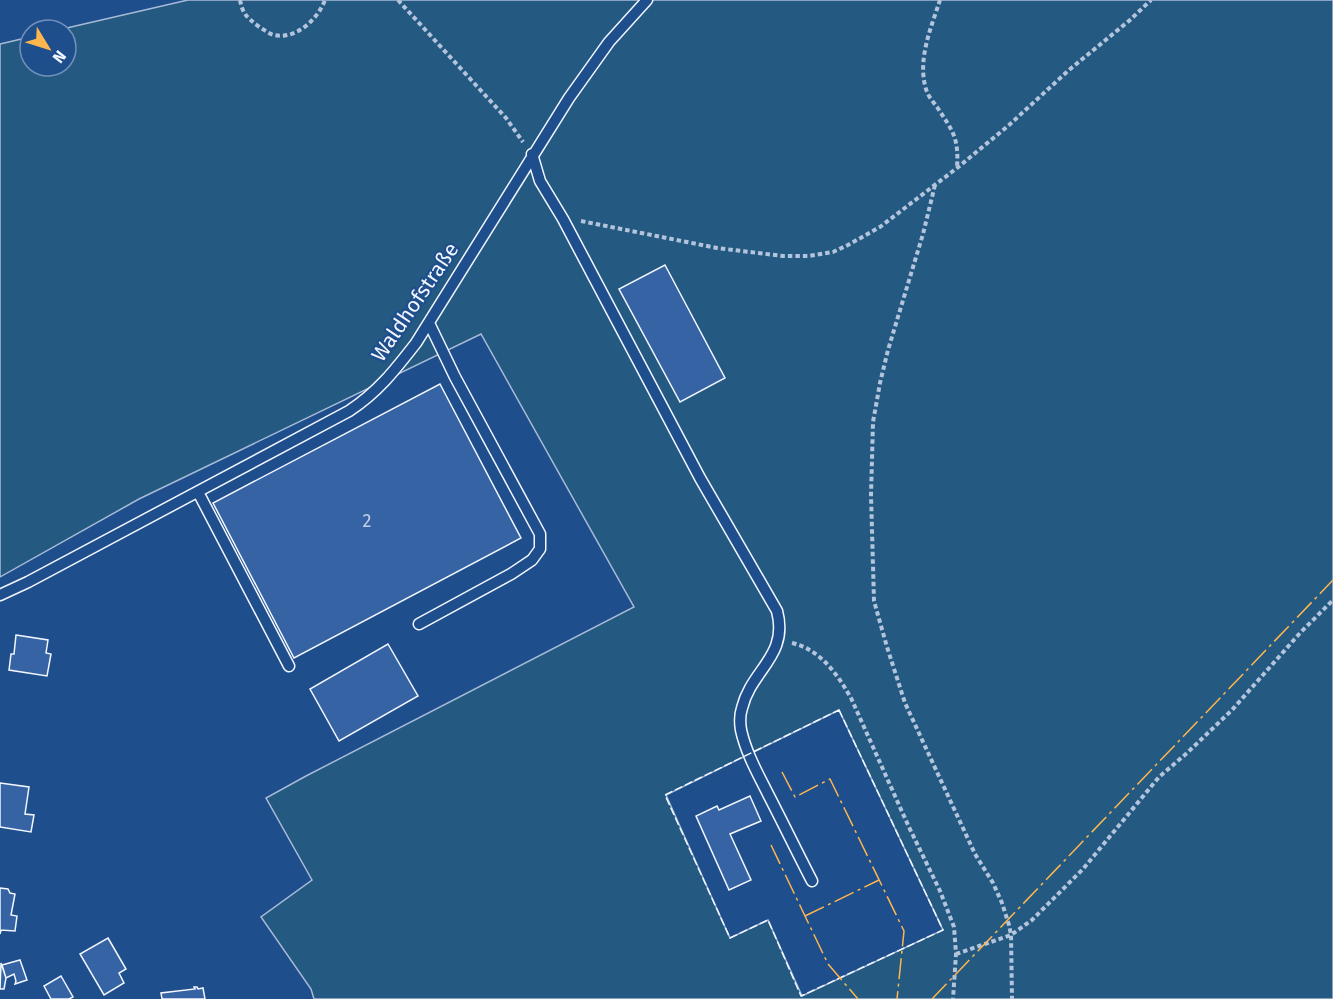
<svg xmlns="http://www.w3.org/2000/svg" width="1333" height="999" viewBox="0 0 1333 999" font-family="'Fira Sans',sans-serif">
<rect width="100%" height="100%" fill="#1f4e8c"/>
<path fill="#245a82" stroke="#a8bbd7" stroke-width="1.5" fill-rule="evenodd" d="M 188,0 L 1333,0 L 1333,999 L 314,999 L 311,989 L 261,917 L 312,880 L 266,798 L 306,776 L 634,607 L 481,334 L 139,499 L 0,577 L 0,44 L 30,37 L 30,66 L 66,66 L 66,30 L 58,30 ZM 839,710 L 943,930 L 802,996 L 768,920 L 730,938 L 666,795 Z"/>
<path fill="#3563a3" stroke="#f2f6ff" stroke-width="1.5" d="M 665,265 L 725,378 L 680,402 L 619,289 Z
M 440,384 L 521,538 L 294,658 L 213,503 Z
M 16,635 L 48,640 L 46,653 L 51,654 L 47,676 L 9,670 L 11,654 L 14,654 Z
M 388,644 L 418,696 L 339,741 L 310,689 Z
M 0,783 L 29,787 L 25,814 L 34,815 L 31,832 L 0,827 Z
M 750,796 L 761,821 L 730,834 L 751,880 L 729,890 L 696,816 L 717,806 L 719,810 Z
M 0,888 L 8,889 L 10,893 L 15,894 L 11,915 L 17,916 L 15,931 L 1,930 L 0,934 Z
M 108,938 L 126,969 L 119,973 L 124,983 L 104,995 L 80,954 Z
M 20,960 L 27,980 L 15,984 L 16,981 L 14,974 L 6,978 L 2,965 Z
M 1,963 L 6,978 L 4,989 L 0,989 Z
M 61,976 L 73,997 L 69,999 L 51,999 L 44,986 Z
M 194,987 L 197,987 L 198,989 L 203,988 L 205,999 L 162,999 L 161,993 L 195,989 Z"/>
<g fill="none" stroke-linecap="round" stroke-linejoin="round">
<defs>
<path id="lane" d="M 532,154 L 540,181 L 563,219 L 700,478 L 777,611 C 789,656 751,670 742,708 C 740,714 740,724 741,730 C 746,753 758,774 768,794 C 783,823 797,852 812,881
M 198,492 L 289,666
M 0,595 L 28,582 L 349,411 C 378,392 395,370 416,343 L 569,98 L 609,42 L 647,0
M 419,624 L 511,574 L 532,560 L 540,549 L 540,534 L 455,377 L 429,323"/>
</defs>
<use href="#lane" stroke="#f2f6ff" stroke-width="13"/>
<path stroke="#b3c4dc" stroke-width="4" stroke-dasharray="4.5 3" stroke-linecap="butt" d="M 240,0 C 243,15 247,17 258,26 C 263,29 269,34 274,35 C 296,40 318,19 325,0
M 398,0 L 506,118 L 523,142
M 940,0 C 931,28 916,62 927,92 C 929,97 934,103 937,107 C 953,131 959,138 957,168
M 935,185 L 923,234 L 888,350 L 880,383 L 873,422 L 871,495 L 874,601 L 887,647 L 905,703 L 975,854 L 993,883 L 1002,903 L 1009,925 L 1011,935 L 1012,999
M 581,221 L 717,248 L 783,256 L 809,256 L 833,252 L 848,245 L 880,227 L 957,168 L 1008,126 L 1069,70 L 1130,20 L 1151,0
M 792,643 C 821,650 837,674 851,698 L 908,825 L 940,891 L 954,927 L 956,954 L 953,999
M 956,954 L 1011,935 L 1032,920 L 1083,869 L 1159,777 L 1187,753 L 1232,710 L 1300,633 L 1333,600"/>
<use href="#lane" stroke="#1f4e8c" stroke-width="10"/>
<path stroke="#f2f6ff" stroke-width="1.5" stroke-dasharray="8 3" stroke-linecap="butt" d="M 839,710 L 943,930 L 801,996 L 768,920 L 730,938 L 665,795 Z"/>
<path stroke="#ffb74d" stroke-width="1.5" stroke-dasharray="21 4.5 3 4.5" stroke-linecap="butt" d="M 782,772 L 795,797 L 830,779 L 904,931 L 897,999
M 771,845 L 828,964 L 858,999
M 805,916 L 879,880
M 932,999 L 1333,580"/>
</g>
<g text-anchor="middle" stroke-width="4.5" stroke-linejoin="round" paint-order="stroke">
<g font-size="18" fill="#c3d1e8">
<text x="367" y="527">2</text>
</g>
<g font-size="21" fill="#f2f6ff" stroke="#1f4e8c">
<text transform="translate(415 302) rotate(-56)" y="7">Waldhofstraße</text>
</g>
</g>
<g transform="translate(48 48) rotate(128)"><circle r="28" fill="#1f4e8c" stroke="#7391ba" stroke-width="1.5"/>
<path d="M0-4.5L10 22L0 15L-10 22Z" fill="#ffb74d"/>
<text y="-9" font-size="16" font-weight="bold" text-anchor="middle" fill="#f2f6ff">N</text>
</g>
</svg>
